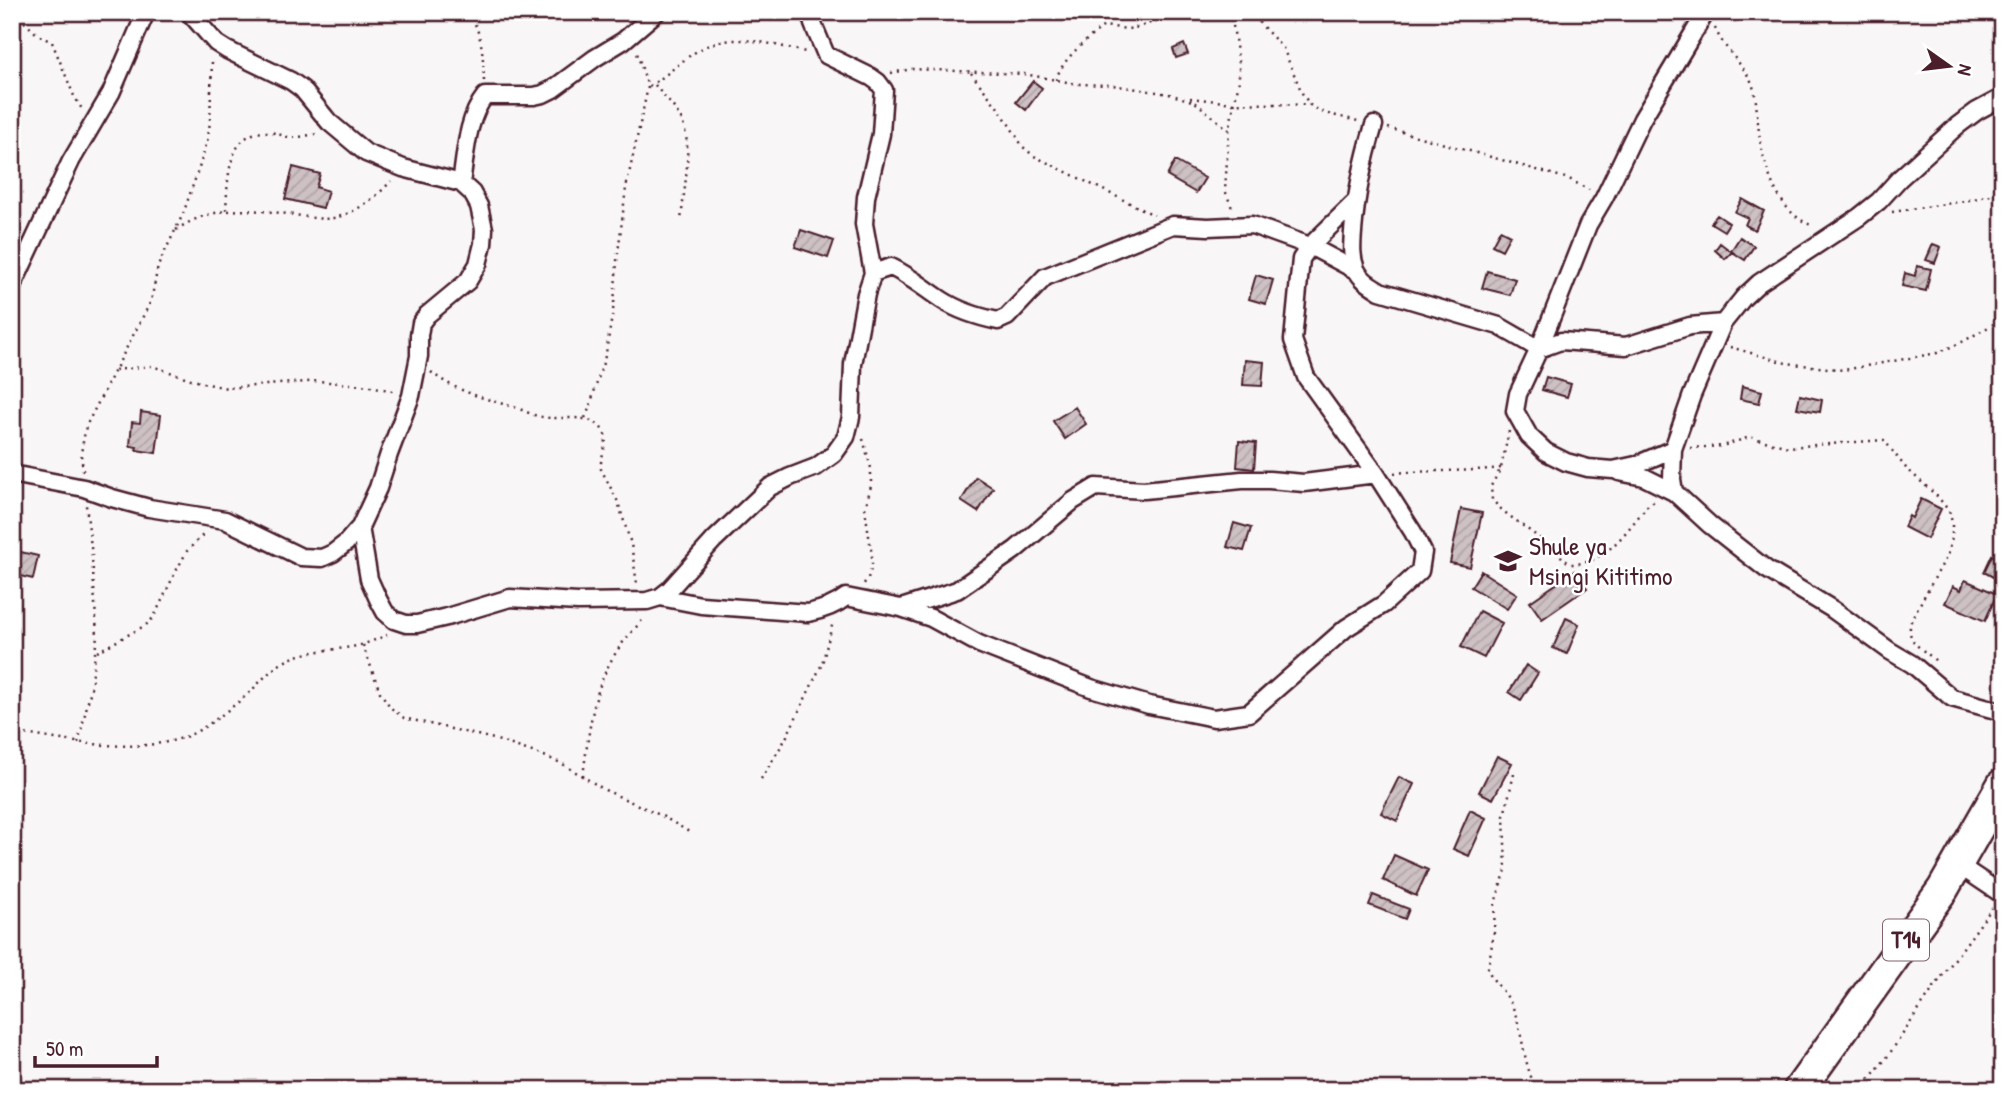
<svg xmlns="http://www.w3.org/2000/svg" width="2015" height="1102" viewBox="0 0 2015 1102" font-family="'Patrick Hand',sans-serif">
<defs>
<pattern id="building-hatch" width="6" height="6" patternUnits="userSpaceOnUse" patternTransform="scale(1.75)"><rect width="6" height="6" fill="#cdc1c4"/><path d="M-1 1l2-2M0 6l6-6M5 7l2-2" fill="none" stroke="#b2a5a9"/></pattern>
</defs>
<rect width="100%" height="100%" fill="#f8f6f7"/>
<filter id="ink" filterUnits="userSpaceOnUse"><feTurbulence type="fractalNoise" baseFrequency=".0143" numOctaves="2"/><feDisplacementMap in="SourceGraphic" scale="14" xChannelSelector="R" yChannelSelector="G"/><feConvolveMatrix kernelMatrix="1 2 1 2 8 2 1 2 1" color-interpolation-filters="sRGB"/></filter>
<g filter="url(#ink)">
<path fill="url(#building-hatch)" stroke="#4a1f2b" stroke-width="2" d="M 1184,44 L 1188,54 L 1176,58 L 1173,49 Z
M 1033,81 L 1042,88 L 1026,110 L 1016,102 Z
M 1175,161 L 1205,178 L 1196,193 L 1167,176 Z
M 293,167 L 320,174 L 316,187 L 328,191 L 323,208 L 285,199 Z
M 1742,199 L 1764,211 L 1755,230 L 1745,225 L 1748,218 L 1735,212 Z
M 1717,215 L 1729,223 L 1724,231 L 1711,223 Z
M 801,230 L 834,241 L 828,258 L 795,247 Z
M 1500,230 L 1510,235 L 1502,250 L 1492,245 Z
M 1740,237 L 1754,246 L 1745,260 L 1731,251 Z
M 1720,243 L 1732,252 L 1725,259 L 1715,250 Z
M 1933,244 L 1941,247 L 1935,263 L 1926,260 Z
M 1917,266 L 1931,269 L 1926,291 L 1902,286 L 1905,273 L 1915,276 Z
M 1487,271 L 1515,279 L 1510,295 L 1482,288 Z
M 1256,275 L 1273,280 L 1266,304 L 1249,299 Z
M 1245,360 L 1264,362 L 1262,386 L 1243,385 Z
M 1546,377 L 1571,384 L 1567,397 L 1542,390 Z
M 1742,386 L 1762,391 L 1759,403 L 1740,399 Z
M 1800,395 L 1822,400 L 1820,412 L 1797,408 Z
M 1075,407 L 1086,424 L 1065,439 L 1053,421 Z
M 141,412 L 161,415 L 156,453 L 136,450 L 137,447 L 130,446 L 132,422 L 140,423 Z
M 1239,441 L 1256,443 L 1254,469 L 1237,467 Z
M 976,477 L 993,488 L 978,512 L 961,501 Z
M 1921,499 L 1941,509 L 1927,539 L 1904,527 L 1909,516 L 1912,518 Z
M 1461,509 L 1482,513 L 1470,567 L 1450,563 Z
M 1234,523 L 1251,528 L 1244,551 L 1227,547 Z
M 12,550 L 38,556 L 33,579 L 16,575 L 15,580 L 12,579 Z
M 1992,555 L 2003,561 L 1995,578 L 1984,572 Z
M 1481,571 L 1517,594 L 1507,609 L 1471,587 Z
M 1575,571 L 1587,588 L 1542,619 L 1530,602 Z
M 1965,580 L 1997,594 L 1985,621 L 1945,603 L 1953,586 L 1961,590 Z
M 1479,611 L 1502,623 L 1484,658 L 1461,647 Z
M 1566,618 L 1579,624 L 1567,654 L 1553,648 Z
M 1526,665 L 1538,673 L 1521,700 L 1509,692 Z
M 1497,756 L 1512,763 L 1493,799 L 1479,792 Z
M 1399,777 L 1414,784 L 1397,821 L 1381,813 Z
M 1470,810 L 1486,818 L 1469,856 L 1453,849 Z
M 1394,855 L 1428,870 L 1416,896 L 1383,880 Z
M 1373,895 L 1409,909 L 1405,919 L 1369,905 Z"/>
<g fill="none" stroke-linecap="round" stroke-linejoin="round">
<defs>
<path id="street" d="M 2003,97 L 1977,111 L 1957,126 L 1899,179 L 1879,201 L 1859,217 L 1759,283 L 1744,297 L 1723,323 L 1692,395 L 1673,449 L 1672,479 L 1674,492 L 1710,525 L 1766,569 L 1832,609 L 1890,651 L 1912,664 L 1952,698 L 2003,712
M 1374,125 C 1363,162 1356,193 1353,232 C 1352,245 1351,257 1356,269 C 1361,280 1371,285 1380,291 L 1499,326 L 1539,349 L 1561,341 L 1626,346 L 1690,326 L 1723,323
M 461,183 C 466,154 466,120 485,96 L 534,96 L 543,94 L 553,89 L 595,58 L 623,41 L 657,12
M 873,273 L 891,267 C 910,276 925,289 942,300 C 959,311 979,317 998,321 L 1007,317 L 1045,277 L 1173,225 L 1208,227 L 1252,225 L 1310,246 L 1357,271
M 12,287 L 71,161 L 111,93 L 146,12
M 1673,449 L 1636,465 L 1613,470 L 1588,468 L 1566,462 L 1546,452 L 1529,436 L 1515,411 L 1518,394 L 1539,349 L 1588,225 L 1604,198 L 1642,119 L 1706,12
M 1619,472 L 1644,477 L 1674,492
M 12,474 L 84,488 L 112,498 L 149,508 L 225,520 L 301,557 L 322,558 L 333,553 L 346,543 L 360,527 L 378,488 L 389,454 L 411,396 L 419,356 L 419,335 L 421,323 L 427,315 L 468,281 L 478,264 L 483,244 L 484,229 L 479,206 L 472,193 L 461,183 L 403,168 L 366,153 L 329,122 L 302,89 L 291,81 L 227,50 L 216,43 L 189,12
M 360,527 L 369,579 L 378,599 L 385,612 L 394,620 L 406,624 L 417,624 L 447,617 L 510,598 L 578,602 L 647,601 L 660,597 L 669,590 L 714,540 L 770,487 L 790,477 L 816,467 L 834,454 L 846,437 L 851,417 L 853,364 L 866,294 L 873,273 L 864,224 L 866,197 L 881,134 L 884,90 L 878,82 L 871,77 L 826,55 L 813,24 L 811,12
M 660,597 L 701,605 L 808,613 C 822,610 835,606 846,597 L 901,608 L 931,618 L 979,644 L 1091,688 L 1149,705 L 1214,718 L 1249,713 L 1346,628 L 1384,604 L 1420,571 L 1423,552 L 1413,532 L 1376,474 L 1306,377 L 1293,340 L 1301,259 L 1310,246 L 1355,202
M 901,608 L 957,590 L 1015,550 L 1073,501 L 1096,487 L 1144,490 L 1242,480 L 1269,480 L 1304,483 L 1376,474
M 1957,864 L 2003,895"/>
<path id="highway" d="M 1799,1090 L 1943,889 L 2003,784"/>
</defs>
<use href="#street" stroke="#4a1f2b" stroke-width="21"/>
<use href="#highway" stroke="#4a1f2b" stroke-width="35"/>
<path stroke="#4a1f2b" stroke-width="2.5" stroke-dasharray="2 5" stroke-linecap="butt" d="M 14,12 L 38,35 L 52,42 L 74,96 L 82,109
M 468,12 C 483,33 483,57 484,82
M 1231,12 L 1239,66 L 1239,81 L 1229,130 L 1225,190 L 1232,208
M 1249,12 L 1283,48 L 1302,93 L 1310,105 L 1324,113 L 1358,121
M 1715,28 C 1723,48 1741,62 1751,81 C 1757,95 1756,109 1758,123 C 1762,160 1774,213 1814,226
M 891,73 L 912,69 L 1024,74 L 1078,84 L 1112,85 L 1169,94 L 1195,102 L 1229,130
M 971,73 L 1002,113 L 1023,147 L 1034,156 L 1154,215
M 1056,80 C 1061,60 1087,39 1104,26 L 1128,29 L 1140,27 L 1178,12
M 655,85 C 663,96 675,107 681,119 C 694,146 683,193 681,222
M 649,86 C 666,77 678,63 694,53 C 729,29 768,44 806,52
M 1190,98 L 1234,103 L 1309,105
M 1388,128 L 1569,179 L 1589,190
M 226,210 C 228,182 226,130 268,132 C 275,132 282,136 289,137 C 298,138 308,135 317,134
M 1892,212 L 1965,201 L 2003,192
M 176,230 C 214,204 251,209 295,215 C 309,217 324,221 338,217 C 358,211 377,197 391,181
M 1730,347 L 1786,363 L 1844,370 L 1937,353 L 1962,342 L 1992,325 L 2003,315
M 115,370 L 152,366 L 203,383 L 227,388 L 319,381 L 371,386 L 397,392
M 431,372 C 456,392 487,399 517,408 C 525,411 534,416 543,417 C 561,421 592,411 604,432 C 610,444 599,457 601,469 L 618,502 L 631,544 L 637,584
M 585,418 L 589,409 L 606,353 L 614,304 L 617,261 L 626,188 L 648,87 L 636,50
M 1509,431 L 1501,468 L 1491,486 L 1492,500 L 1503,511 L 1542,540 L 1570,564 C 1607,565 1627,529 1649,504 L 1655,501
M 863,439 L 871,468 L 871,486 L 865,509 L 872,556 L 872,566 L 868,578 L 863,585
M 1690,448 L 1722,446 L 1750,437 L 1788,447 L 1884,440 L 1905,467 L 1938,497 L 1949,511 L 1952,522 L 1952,538 L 1947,556 L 1912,618 C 1904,643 1920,646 1936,661
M 83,471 L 81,453 L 86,426 L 151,301 L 158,266 L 183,214 L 200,165 L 208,138 L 210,121 L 212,60
M 1394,473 C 1429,470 1465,472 1501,468
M 363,645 L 380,692 L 391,708 L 404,718 L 494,739 L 544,756 L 561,763 L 605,790 L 662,816 L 691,833
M 97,652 L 146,625 L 154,617 L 175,573 L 187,551 L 206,532
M 12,732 C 65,740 130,755 182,738 C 197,733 211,723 223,714 C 232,707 240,701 248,694 C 260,683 269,670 284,662 C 304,650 329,651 351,647 C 364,645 375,640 387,635
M 78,743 L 91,689 L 97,635 L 92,556 L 86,505
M 1514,774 L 1504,816 L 1506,870 L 1495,903 L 1494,932 L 1488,968 C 1491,981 1503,989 1509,1000 C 1524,1026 1521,1061 1537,1090
M 583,776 C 589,733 592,688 617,651 C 625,638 636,628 645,617
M 761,779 L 785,740 L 822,664 L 833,622
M 1860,1090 L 1888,1056 L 1935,986 L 1992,908"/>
<use href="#street" stroke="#fff" stroke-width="16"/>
<use href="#highway" stroke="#fff" stroke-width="30"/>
</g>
</g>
<defs>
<symbol id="school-bare" viewBox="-9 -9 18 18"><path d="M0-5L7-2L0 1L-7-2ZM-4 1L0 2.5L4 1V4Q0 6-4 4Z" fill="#4a1f2b" stroke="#fff" stroke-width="2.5" paint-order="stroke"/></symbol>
</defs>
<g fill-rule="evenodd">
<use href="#school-bare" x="1489" y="542" width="38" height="38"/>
</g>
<g text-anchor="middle" stroke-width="5" stroke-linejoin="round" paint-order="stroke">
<rect fill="#fff" stroke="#80626b" stroke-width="2" x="1883" y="919.5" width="46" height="41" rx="5"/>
<g font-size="24" font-weight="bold" fill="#4a1f2b">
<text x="1906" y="948">T14</text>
</g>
<g font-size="26" fill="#4a1f2b" stroke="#fff" text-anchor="start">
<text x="1529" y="555">Shule ya<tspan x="1529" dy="30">Msingi Kititimo</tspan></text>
</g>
</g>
<rect width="2015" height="1102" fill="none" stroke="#fff" stroke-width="42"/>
<rect x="21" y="21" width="1973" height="1060" fill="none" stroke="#4a1f2b" stroke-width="2.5" filter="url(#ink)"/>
<g transform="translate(1949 66) rotate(104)" stroke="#ffffff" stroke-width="5" paint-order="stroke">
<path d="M0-5L12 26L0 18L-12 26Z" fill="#4a1f2b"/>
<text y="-10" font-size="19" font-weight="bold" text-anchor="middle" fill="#4a1f2b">N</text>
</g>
<path d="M35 1056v10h122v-10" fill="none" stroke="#4a1f2b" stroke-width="3.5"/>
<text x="46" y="1056" font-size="21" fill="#4a1f2b" stroke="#ffffff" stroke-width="5" paint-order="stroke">50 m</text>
</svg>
